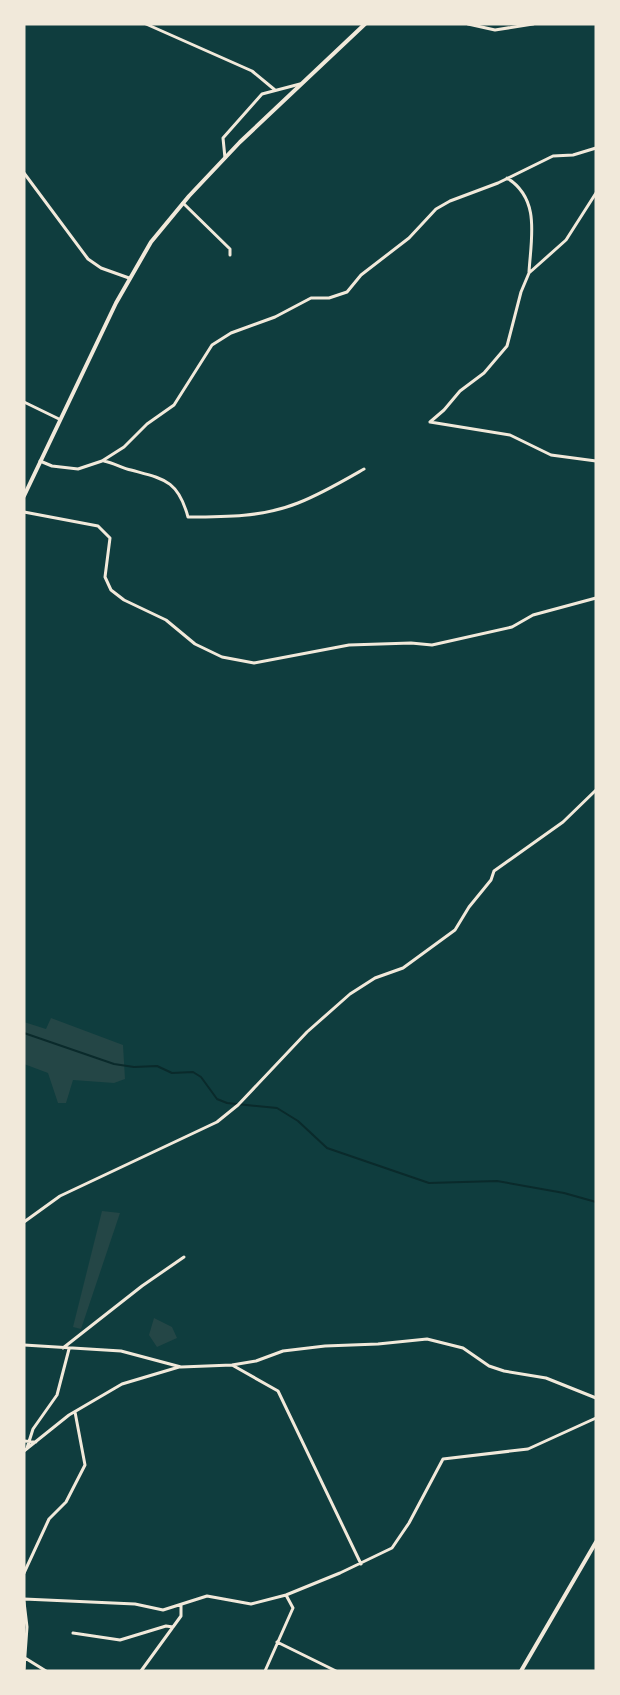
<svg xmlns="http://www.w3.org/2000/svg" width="620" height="1695" viewBox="0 0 620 1695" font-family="Roboto,sans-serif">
<rect width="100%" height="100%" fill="#0f3d3e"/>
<path fill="#244646" d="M 51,1018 L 123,1045 L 125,1079 L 114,1083 L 73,1080 L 66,1103 L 58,1103 L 48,1073 L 24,1064 L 24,1022 L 46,1029 Z
M 102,1211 L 120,1213 L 81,1329 L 73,1327 Z
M 154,1318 L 172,1327 L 177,1338 L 157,1347 L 149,1335 Z"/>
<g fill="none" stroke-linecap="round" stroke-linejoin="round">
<path stroke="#0a2a2b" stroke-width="2" d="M 24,1033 L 114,1064 L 134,1067 L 157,1066 L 172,1073 L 193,1072 L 201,1077 L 217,1099 L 227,1103 L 277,1108 L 298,1121 L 327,1148 L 429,1183 L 497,1181 L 564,1193 L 596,1202"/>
<path stroke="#f1e9da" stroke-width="3" d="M 146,24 L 252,71 L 275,90
M 468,24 L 495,30 L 533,24
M 225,158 L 223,138 L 262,94 L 300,84
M 24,173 L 88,259 L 101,268 L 129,278
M 507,178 C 541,199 531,238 529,272
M 183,203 L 230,249 L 230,255
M 24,402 L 59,419
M 430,422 L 444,410 L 460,391 L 484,373 L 507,346 L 521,292 L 529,273 L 566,240 L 596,193
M 430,422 L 510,435 L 551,455 L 596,461
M 40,461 L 52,466 L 78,469 L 102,461 L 124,447 L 147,424 L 174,405 L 212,345 L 231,333 L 275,317 L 311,298 L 329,298 L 347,292 L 361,275 L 409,238 L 436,209 L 450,201 L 498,183 L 553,156 L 573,155 L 596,148
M 104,461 C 114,463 122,468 131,470 C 164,479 178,480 188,517 C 225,517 264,517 298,503 C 321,494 343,481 364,469
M 24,512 L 98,526 L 110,538 L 105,577 L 111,590 L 124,600 L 166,620 L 195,644 L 222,657 L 254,663 L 349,645 L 411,643 L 432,645 L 512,627 L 533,615 L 596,598
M 24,1222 L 60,1196 L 217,1122 L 238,1105 L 307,1032 L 350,994 L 375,978 L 403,968 L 455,930 L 469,907 L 491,880 L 494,871 L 563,822 L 596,790
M 24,1345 L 121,1351 L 181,1367 L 232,1365 L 256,1361 L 283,1351 L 325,1346 L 378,1344 L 427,1339 L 463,1348 L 489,1366 L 504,1371 L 546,1378 L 596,1398
M 63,1348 L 142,1286 L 184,1257
M 232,1365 L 278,1391 L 361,1564
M 24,1441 L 36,1442
M 27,1448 L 33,1429 L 57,1395 L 69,1349
M 24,1451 L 69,1415 L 122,1384 L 179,1367
M 24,1573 L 49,1519 L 66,1502 L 85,1465 L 75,1412
M 24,1599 L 135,1604 L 163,1610 L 207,1596 L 251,1604 L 286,1595 L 340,1573 L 392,1548 L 409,1523 L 443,1459 L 528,1449 L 596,1418
M 24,1602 L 27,1627 L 24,1669
M 73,1633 L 120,1640 L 166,1626 L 173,1627
M 277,1642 L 336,1671
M 25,1658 L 46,1671
M 141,1671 L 181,1616 L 181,1605
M 265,1671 L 293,1608 L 286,1595"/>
<path stroke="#f1e9da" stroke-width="4" d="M 24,496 L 116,303 L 151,242 L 189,196 L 240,142 L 365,24
M 521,1671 L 596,1542"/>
</g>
<rect width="620" height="1695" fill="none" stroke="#f1e9da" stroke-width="51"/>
</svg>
